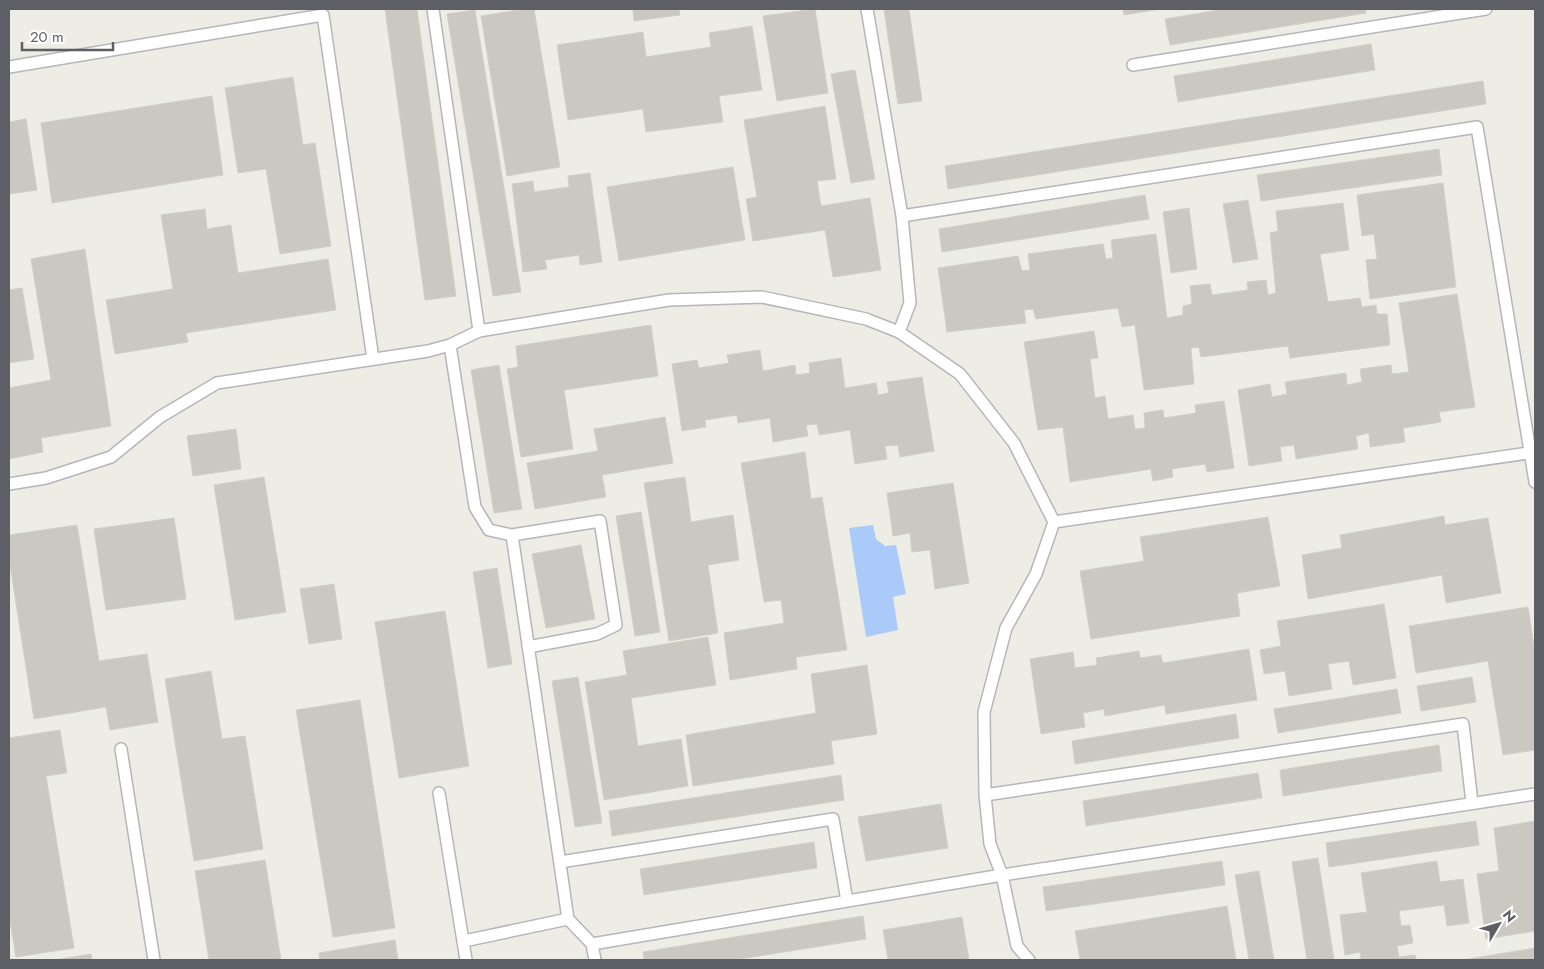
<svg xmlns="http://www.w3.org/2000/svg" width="1544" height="969" viewBox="0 0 1544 969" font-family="Jost,sans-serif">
<rect width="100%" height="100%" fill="#eeede5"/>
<path fill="#aacaf9" d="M 873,525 L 876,539 L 885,546 L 896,545 L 906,594 L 893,597 L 898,630 L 866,637 L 849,528 Z"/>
<path fill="#cac8c1" stroke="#d2d0c3" d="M 385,9 L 417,9 L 456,296 L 425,300 Z
M 524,9 L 534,9 L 560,167 L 507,176 L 481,16 Z
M 633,9 L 679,9 L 680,15 L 634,21 Z
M 815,9 L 828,93 L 777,101 L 763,16 Z
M 884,9 L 909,9 L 922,101 L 898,104 Z
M 1123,9 L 1160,9 L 1124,15 Z
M 1225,9 L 1365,9 L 1366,13 L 1170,45 L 1165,19 Z
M 475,10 L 521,292 L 493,296 L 447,14 Z
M 752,26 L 762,90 L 719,96 L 723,122 L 646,132 L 643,109 L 568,120 L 557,45 L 643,32 L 646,57 L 711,47 L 709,33 Z
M 1371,44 L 1375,70 L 1178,102 L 1174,76 Z
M 855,70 L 875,179 L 851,183 L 831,74 Z
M 293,77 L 303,145 L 315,143 L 331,246 L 280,254 L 266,169 L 238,173 L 225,88 Z
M 1483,81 L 1486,104 L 948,189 L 945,166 Z
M 212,96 L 223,175 L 52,203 L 41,123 Z
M 825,106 L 836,179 L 817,181 L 821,206 L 870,198 L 881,270 L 833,277 L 825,230 L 753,241 L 746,199 L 757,197 L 744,120 Z
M 26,119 L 37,190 L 9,194 L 9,122 Z
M 1439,149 L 1442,175 L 1261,201 L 1257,175 Z
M 733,167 L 745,240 L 619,261 L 607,187 Z
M 590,173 L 602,262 L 580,265 L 579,255 L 545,260 L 547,269 L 523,272 L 512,184 L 533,181 L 534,192 L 569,187 L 568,176 Z
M 1443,183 L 1456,287 L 1370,299 L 1366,260 L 1377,259 L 1374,234 L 1362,236 L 1357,195 Z
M 1145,195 L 1149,219 L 942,252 L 939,229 Z
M 1248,200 L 1258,259 L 1233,263 L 1223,204 Z
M 1343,203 L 1349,250 L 1320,254 L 1328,302 L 1360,298 L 1362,307 L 1376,305 L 1377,314 L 1387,314 L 1390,345 L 1290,358 L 1288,346 L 1201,357 L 1199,347 L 1191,348 L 1194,384 L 1144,390 L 1135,325 L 1122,327 L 1118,308 L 1036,319 L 1033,309 L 1024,310 L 1026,323 L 947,332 L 938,268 L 1018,256 L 1022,271 L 1030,270 L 1028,254 L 1103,244 L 1106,259 L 1113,258 L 1111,240 L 1156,234 L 1167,318 L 1183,315 L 1183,306 L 1192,304 L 1190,286 L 1210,284 L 1212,295 L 1248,290 L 1247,282 L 1266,280 L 1268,295 L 1276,293 L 1270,233 L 1278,231 L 1276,211 Z
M 1189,208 L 1197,269 L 1171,273 L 1163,212 Z
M 205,209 L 207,229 L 231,225 L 238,273 L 328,259 L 336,310 L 186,333 L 188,342 L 115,354 L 106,300 L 173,289 L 161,215 Z
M 85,249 L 111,426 L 41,438 L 43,452 L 9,459 L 9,388 L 51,380 L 31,259 Z
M 22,288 L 34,359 L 9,363 L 9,290 Z
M 1457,294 L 1475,407 L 1439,412 L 1441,422 L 1403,428 L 1405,442 L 1370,447 L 1369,433 L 1356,436 L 1358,449 L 1296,459 L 1294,445 L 1280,447 L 1282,461 L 1249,466 L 1238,390 L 1270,384 L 1272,397 L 1287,394 L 1285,382 L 1346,373 L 1347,385 L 1362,382 L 1360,369 L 1391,365 L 1392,374 L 1409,372 L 1399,303 Z
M 651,325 L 658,376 L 564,390 L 573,449 L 521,457 L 507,369 L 518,367 L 516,346 Z
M 1094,331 L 1098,358 L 1090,359 L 1095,398 L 1105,396 L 1108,419 L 1133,415 L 1135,429 L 1145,428 L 1144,413 L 1163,410 L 1164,418 L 1196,413 L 1195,405 L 1224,401 L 1234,468 L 1207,472 L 1205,464 L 1172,469 L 1173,477 L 1153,481 L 1151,469 L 1070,482 L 1063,427 L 1038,430 L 1024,342 Z
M 760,350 L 763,371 L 795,365 L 796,375 L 810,373 L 809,363 L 841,358 L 845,388 L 876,383 L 878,395 L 889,393 L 887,382 L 922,377 L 934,451 L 900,457 L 898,445 L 885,446 L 887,459 L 855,464 L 850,430 L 819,435 L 817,424 L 806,425 L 808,436 L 773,442 L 770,418 L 738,423 L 737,415 L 705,420 L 706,427 L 682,431 L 672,364 L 697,360 L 699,368 L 729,363 L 727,355 Z
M 499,365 L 522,509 L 494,513 L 471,370 Z
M 665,417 L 673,463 L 602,475 L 606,497 L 535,509 L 527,463 L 598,451 L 594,429 Z
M 236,429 L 241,469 L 193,476 L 187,436 Z
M 805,452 L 811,499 L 822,497 L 847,650 L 796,657 L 797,669 L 730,680 L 724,633 L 784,623 L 781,600 L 764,602 L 741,463 Z
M 264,477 L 286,612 L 235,620 L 214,485 Z
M 685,477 L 691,522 L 733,515 L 739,560 L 708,565 L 718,633 L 669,641 L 644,483 Z
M 953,483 L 969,583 L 935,589 L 930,550 L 912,552 L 910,533 L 893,536 L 887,493 Z
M 641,512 L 660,632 L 635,636 L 616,516 Z
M 1444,516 L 1445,525 L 1488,518 L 1501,593 L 1446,603 L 1442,575 L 1308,599 L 1302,555 L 1342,548 L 1340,535 Z
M 1268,517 L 1280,586 L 1237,593 L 1240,616 L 1091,639 L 1080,571 L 1144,561 L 1140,537 Z
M 174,518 L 186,599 L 106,610 L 94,529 Z
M 77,525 L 99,661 L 147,654 L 158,722 L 110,730 L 106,707 L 34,719 L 9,558 L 9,535 Z
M 581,545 L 595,619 L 546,628 L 532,554 Z
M 497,568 L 512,664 L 488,668 L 473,572 Z
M 334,584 L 342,639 L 309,644 L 300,589 Z
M 1384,604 L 1396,678 L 1353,685 L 1349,661 L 1328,664 L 1332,689 L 1289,696 L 1285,671 L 1264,674 L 1260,650 L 1281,646 L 1277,621 Z
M 1528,607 L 1535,653 L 1535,750 L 1503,755 L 1488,661 L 1416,673 L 1409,626 Z
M 445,611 L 469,766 L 399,778 L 375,622 Z
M 708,637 L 716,685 L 631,698 L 638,746 L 681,739 L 688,786 L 604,800 L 585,682 L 627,675 L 623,651 Z
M 1249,649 L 1257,700 L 1166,714 L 1165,705 L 1105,716 L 1104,709 L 1083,713 L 1085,727 L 1041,734 L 1030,659 L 1073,652 L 1075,668 L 1097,665 L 1096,658 L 1139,651 L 1140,658 L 1161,655 L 1163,663 Z
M 867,665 L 877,734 L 831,741 L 834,764 L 693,786 L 686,735 L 816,713 L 811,674 Z
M 211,671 L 222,739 L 245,736 L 263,849 L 194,861 L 165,679 Z
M 578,677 L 602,823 L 575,827 L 552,681 Z
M 1472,677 L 1476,702 L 1421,711 L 1417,686 Z
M 1397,689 L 1401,713 L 1278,733 L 1274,709 Z
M 360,700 L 395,928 L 333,937 L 296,710 Z
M 1236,714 L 1239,738 L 1075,764 L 1072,741 Z
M 60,730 L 67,773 L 46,776 L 74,948 L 16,957 L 9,915 L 9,738 Z
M 1439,745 L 1442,771 L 1283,796 L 1280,770 Z
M 1258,773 L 1262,798 L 1086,826 L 1083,801 Z
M 841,775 L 844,800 L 612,836 L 609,811 Z
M 941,804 L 948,848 L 866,861 L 858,817 Z
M 1476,821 L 1479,845 L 1329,867 L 1326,843 Z
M 1535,821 L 1535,931 L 1486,939 L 1477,874 L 1499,871 L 1494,828 Z
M 814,842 L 817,868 L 644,895 L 640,869 Z
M 1318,858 L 1334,960 L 1307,960 L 1292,862 Z
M 265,860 L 281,960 L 209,960 L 195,871 Z
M 1222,861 L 1225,885 L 1046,911 L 1043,887 Z
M 1437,861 L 1440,882 L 1463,879 L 1469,923 L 1447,926 L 1444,905 L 1399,911 L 1401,926 L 1410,925 L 1413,943 L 1397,946 L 1399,957 L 1415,955 L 1416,960 L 1361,960 L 1360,952 L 1345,955 L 1340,915 L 1367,912 L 1361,873 Z
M 1259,871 L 1274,960 L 1249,960 L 1235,875 Z
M 1227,906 L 1236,960 L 1080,960 L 1075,931 Z
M 863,916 L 866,939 L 734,960 L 644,960 L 643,952 Z
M 962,917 L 969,960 L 888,960 L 883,930 Z
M 395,940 L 398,960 L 320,960 L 319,953 Z
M 1535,948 L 1535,960 L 1462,960 Z
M 91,954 L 92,960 L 54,960 Z"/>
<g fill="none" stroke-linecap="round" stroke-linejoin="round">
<defs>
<path id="lane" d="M 433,9 L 479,331
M 867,9 L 902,216 L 910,303 L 899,332
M 1133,65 L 1486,9
M 9,67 L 323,15 L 373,359
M 902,216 L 1477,127 L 1535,482
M 450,345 L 475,507 L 489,530 L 512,535 L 568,919 L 592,944 L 595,960
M 9,484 L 46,478 L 111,457 L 160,417 L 217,383 L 428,351 L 450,345 L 479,331 L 669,300 L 762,297 L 866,319 L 899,332 L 960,374 L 1014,443 L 1054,522 L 1535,452
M 512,535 L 600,521 L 616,625 L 597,634 L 528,647
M 121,749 L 154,960
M 439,793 L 466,960
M 985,795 L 1463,724 L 1472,803
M 560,862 L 833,819 L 847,901
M 464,941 L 568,919
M 592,944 L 1002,875 L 1535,794
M 1029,960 L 1017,946 L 1002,875 L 990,844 L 985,795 L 984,712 L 1006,628 L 1036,574 L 1054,522"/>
</defs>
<use href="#lane" stroke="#b5b6bb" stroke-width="14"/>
<use href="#lane" stroke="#fff" stroke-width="11"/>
</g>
<rect width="1544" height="969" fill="none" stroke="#5d5f64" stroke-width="20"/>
<g transform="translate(1499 924) rotate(52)" stroke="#ffffff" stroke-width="4" paint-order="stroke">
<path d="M0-4L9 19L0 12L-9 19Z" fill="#5d5f64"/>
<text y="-8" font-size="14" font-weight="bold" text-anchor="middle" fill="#5d5f64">N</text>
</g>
<path d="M22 42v8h91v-8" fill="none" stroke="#5d5f64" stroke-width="2.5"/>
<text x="30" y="42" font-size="15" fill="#5d5f64" stroke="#ffffff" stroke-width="4" paint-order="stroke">20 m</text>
</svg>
